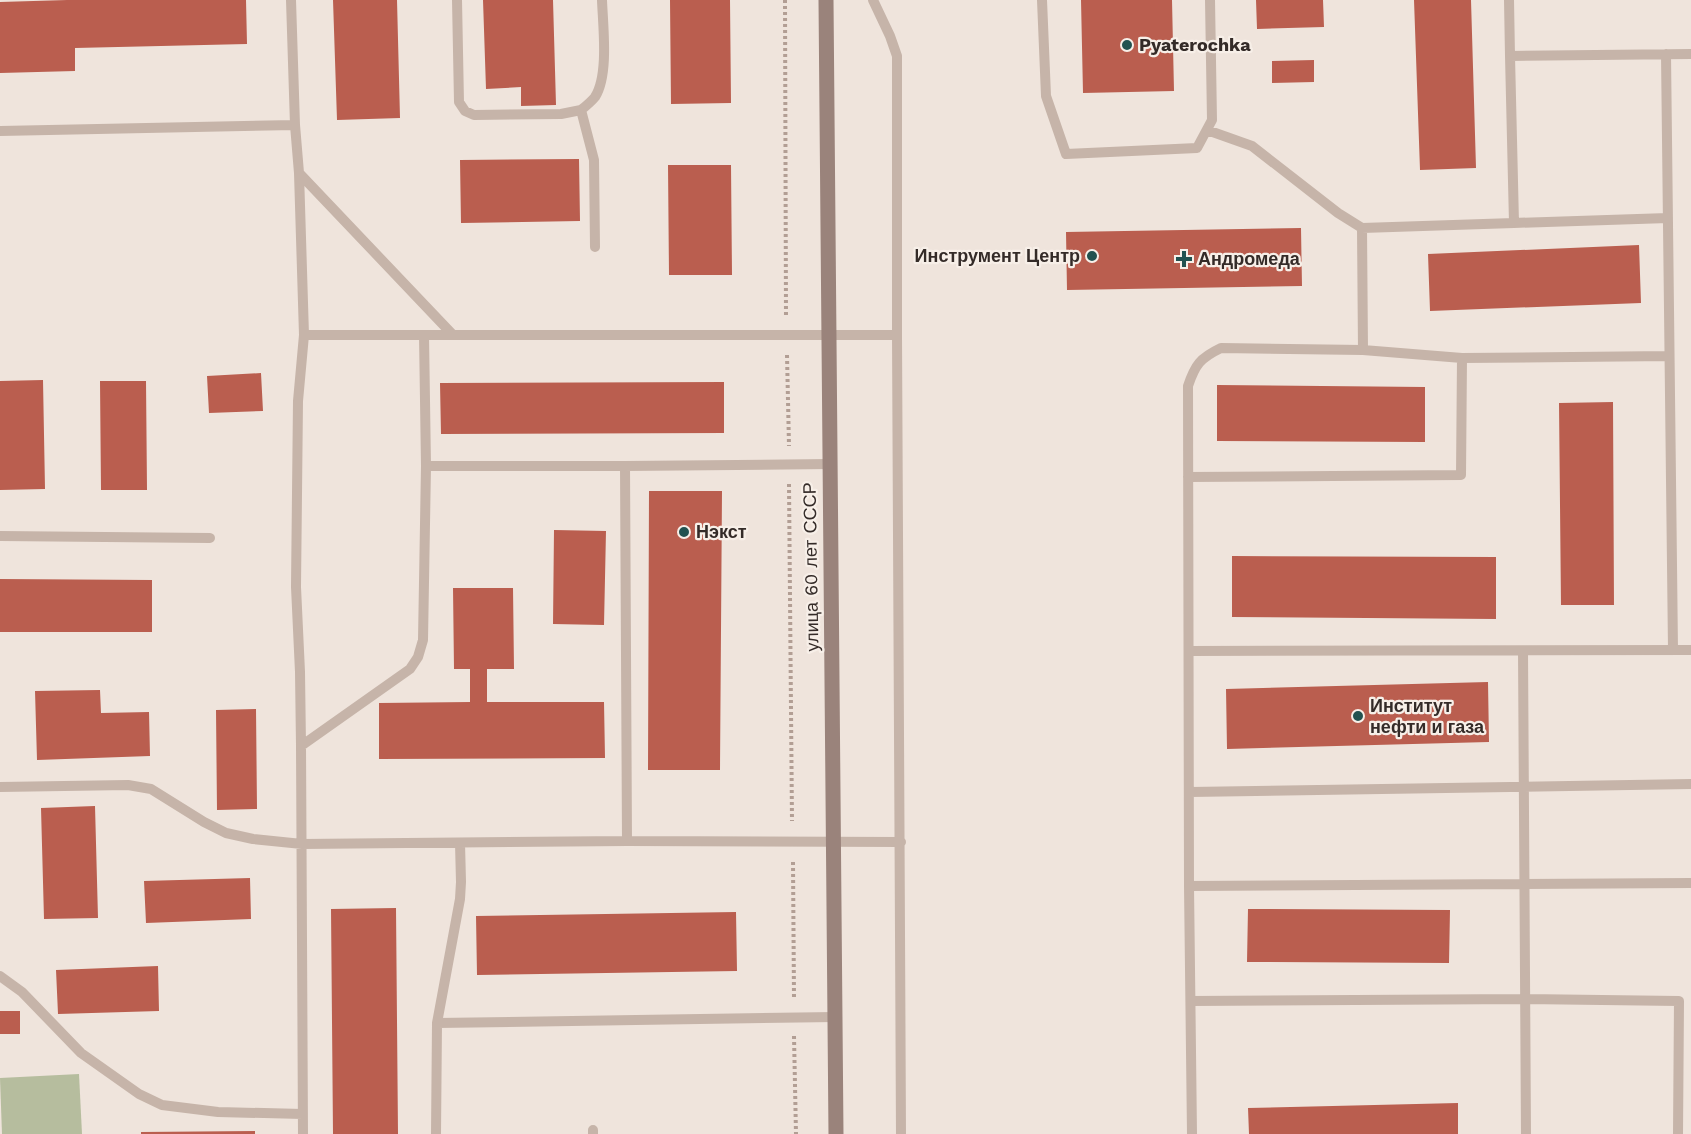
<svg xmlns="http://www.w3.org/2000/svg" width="1691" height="1134" viewBox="0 0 1691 1134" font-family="'Work Sans',sans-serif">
<rect width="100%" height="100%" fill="#efe4dc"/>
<path fill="#b6bd9e" d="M 79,1074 L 82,1134 L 2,1134 L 0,1078 Z"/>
<path fill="#ba5e4f" d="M 67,0 L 246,0 L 247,44 L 75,48 L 75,71 L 0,73 L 0,2 Z
M 333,0 L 397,0 L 400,118 L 337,120 Z
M 483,0 L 553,0 L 556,105 L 521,106 L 521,87 L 486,89 Z
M 670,0 L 730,0 L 731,103 L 671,104 Z
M 1081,0 L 1172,0 L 1174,91 L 1083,93 Z
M 1256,0 L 1323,0 L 1324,27 L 1257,29 Z
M 1414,0 L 1471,0 L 1476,168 L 1420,170 Z
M 1314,60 L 1314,82 L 1272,83 L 1272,61 Z
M 579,159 L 580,221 L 461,223 L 460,160 Z
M 668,165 L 731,165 L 732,275 L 669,275 Z
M 1301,228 L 1302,286 L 1067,290 L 1066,232 Z
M 1639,245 L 1641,303 L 1430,311 L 1428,254 Z
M 261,373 L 263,411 L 209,413 L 207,376 Z
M 43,380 L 45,489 L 0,490 L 0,381 Z
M 100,381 L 146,381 L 147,490 L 101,490 Z
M 724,382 L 724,433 L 441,434 L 440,383 Z
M 1217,385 L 1425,387 L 1425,442 L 1217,441 Z
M 1613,402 L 1614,605 L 1561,605 L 1559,403 Z
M 649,491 L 722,491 L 720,770 L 648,770 Z
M 554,530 L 606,531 L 604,625 L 553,624 Z
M 1232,556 L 1496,557 L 1496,619 L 1232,617 Z
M 0,579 L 152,580 L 152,632 L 0,632 Z
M 453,588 L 513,588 L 514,669 L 487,669 L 487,702 L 604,702 L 605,758 L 379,759 L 379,703 L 470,702 L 470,669 L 454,669 Z
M 1488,682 L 1489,742 L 1227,749 L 1226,689 Z
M 100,690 L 101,713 L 149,712 L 150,756 L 37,760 L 35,691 Z
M 256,709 L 257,809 L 217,810 L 216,710 Z
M 95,806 L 98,918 L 44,919 L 41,808 Z
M 250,878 L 251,919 L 146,923 L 144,881 Z
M 396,908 L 398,1134 L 333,1134 L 331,909 Z
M 1248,909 L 1450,910 L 1449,963 L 1247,962 Z
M 736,912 L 737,971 L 477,975 L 476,916 Z
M 158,966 L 159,1011 L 58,1014 L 56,970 Z
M 0,1011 L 20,1011 L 20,1034 L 0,1034 Z
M 1458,1103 L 1458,1134 L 1249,1134 L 1248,1108 Z
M 255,1131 L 255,1134 L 141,1134 L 141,1132 Z"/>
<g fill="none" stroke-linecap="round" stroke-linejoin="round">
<path stroke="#b29e94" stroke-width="4" stroke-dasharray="3 3" stroke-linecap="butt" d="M 785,0 L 786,317
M 787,355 L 789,446
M 789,484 L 792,821
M 793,862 L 794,998
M 794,1036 L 796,1134"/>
<path stroke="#c6b4a9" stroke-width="10" d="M 291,0 L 295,125 L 299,173 L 304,335 L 298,401 L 296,587 L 300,672 L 301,746 L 303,1134
M 457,0 L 459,102 L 465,111 L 474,115 L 561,114 L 581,110
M 1042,0 L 1046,96 L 1066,154 L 1197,148 L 1212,120 L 1210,0
M 1509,0 L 1510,56 L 1691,54
M 1666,54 L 1673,650
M 1207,130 L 1252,146 L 1338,213 L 1362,228 L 1363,350
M 0,131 L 295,125
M 299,173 L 453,335
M 1514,223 L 1668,218
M 1362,228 L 1514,223 L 1510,56
M 595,247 L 594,160 L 581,110 C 586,106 591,102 595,97 C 609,75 603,27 602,0
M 304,335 L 897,335 L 897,56 L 890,36 L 873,0
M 424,335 L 426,466 L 625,466 L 830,464
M 897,335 L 901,1134
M 625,466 L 627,841
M 1188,477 L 1461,475 L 1462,358
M 0,536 L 210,538
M 1189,651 L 1691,650
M 1523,651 L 1526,1134
M 301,746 L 410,669 L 418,657 L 423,640 L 426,466
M 0,787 L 128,785 L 151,789 L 204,822 L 226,833 L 253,839 L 302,844 L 627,841 L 901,842
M 1190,792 L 1691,784
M 1189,886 L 1691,883
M 0,976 L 22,992 L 81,1053 L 139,1094 L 162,1105 L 218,1112 L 303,1114
M 1191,1001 L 1525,999 L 1679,1001 L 1678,1134
M 437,1023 L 835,1017
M 593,1130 L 593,1134
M 436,1134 L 437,1023 L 460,899 L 461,882 L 460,843
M 1192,1134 L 1189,886 L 1188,386 C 1195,365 1200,358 1221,348 L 1363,350 L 1462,358 L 1669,356"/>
<path stroke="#9a837b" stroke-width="15" d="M 826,0 L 836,1134"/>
</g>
<g fill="#225250" stroke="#f7efe8" stroke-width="2">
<circle cx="1127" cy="45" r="6"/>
<circle cx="1092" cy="256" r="6"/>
<path d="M1181 250h6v6h6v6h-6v6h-6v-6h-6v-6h6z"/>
<circle cx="684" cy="532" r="6"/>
<circle cx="1358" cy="716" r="6"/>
</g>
<g text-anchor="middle" stroke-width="4.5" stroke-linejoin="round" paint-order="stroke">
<g font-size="18" font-weight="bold" fill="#342b28" stroke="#f7efe8" text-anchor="start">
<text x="1139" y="51">Pyaterochka</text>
<text x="1080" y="262" text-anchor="end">Инструмент Центр</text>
<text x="1198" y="265">Андромеда</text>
<text x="696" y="538">Нэкст</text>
<text x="1370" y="712">Институт<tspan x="1370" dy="21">нефти и газа</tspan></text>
</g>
<g font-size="18" fill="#342b28" stroke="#f7efe8">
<text transform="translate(811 567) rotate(-91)" y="6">улица 60 лет СССР</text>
</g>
</g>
</svg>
